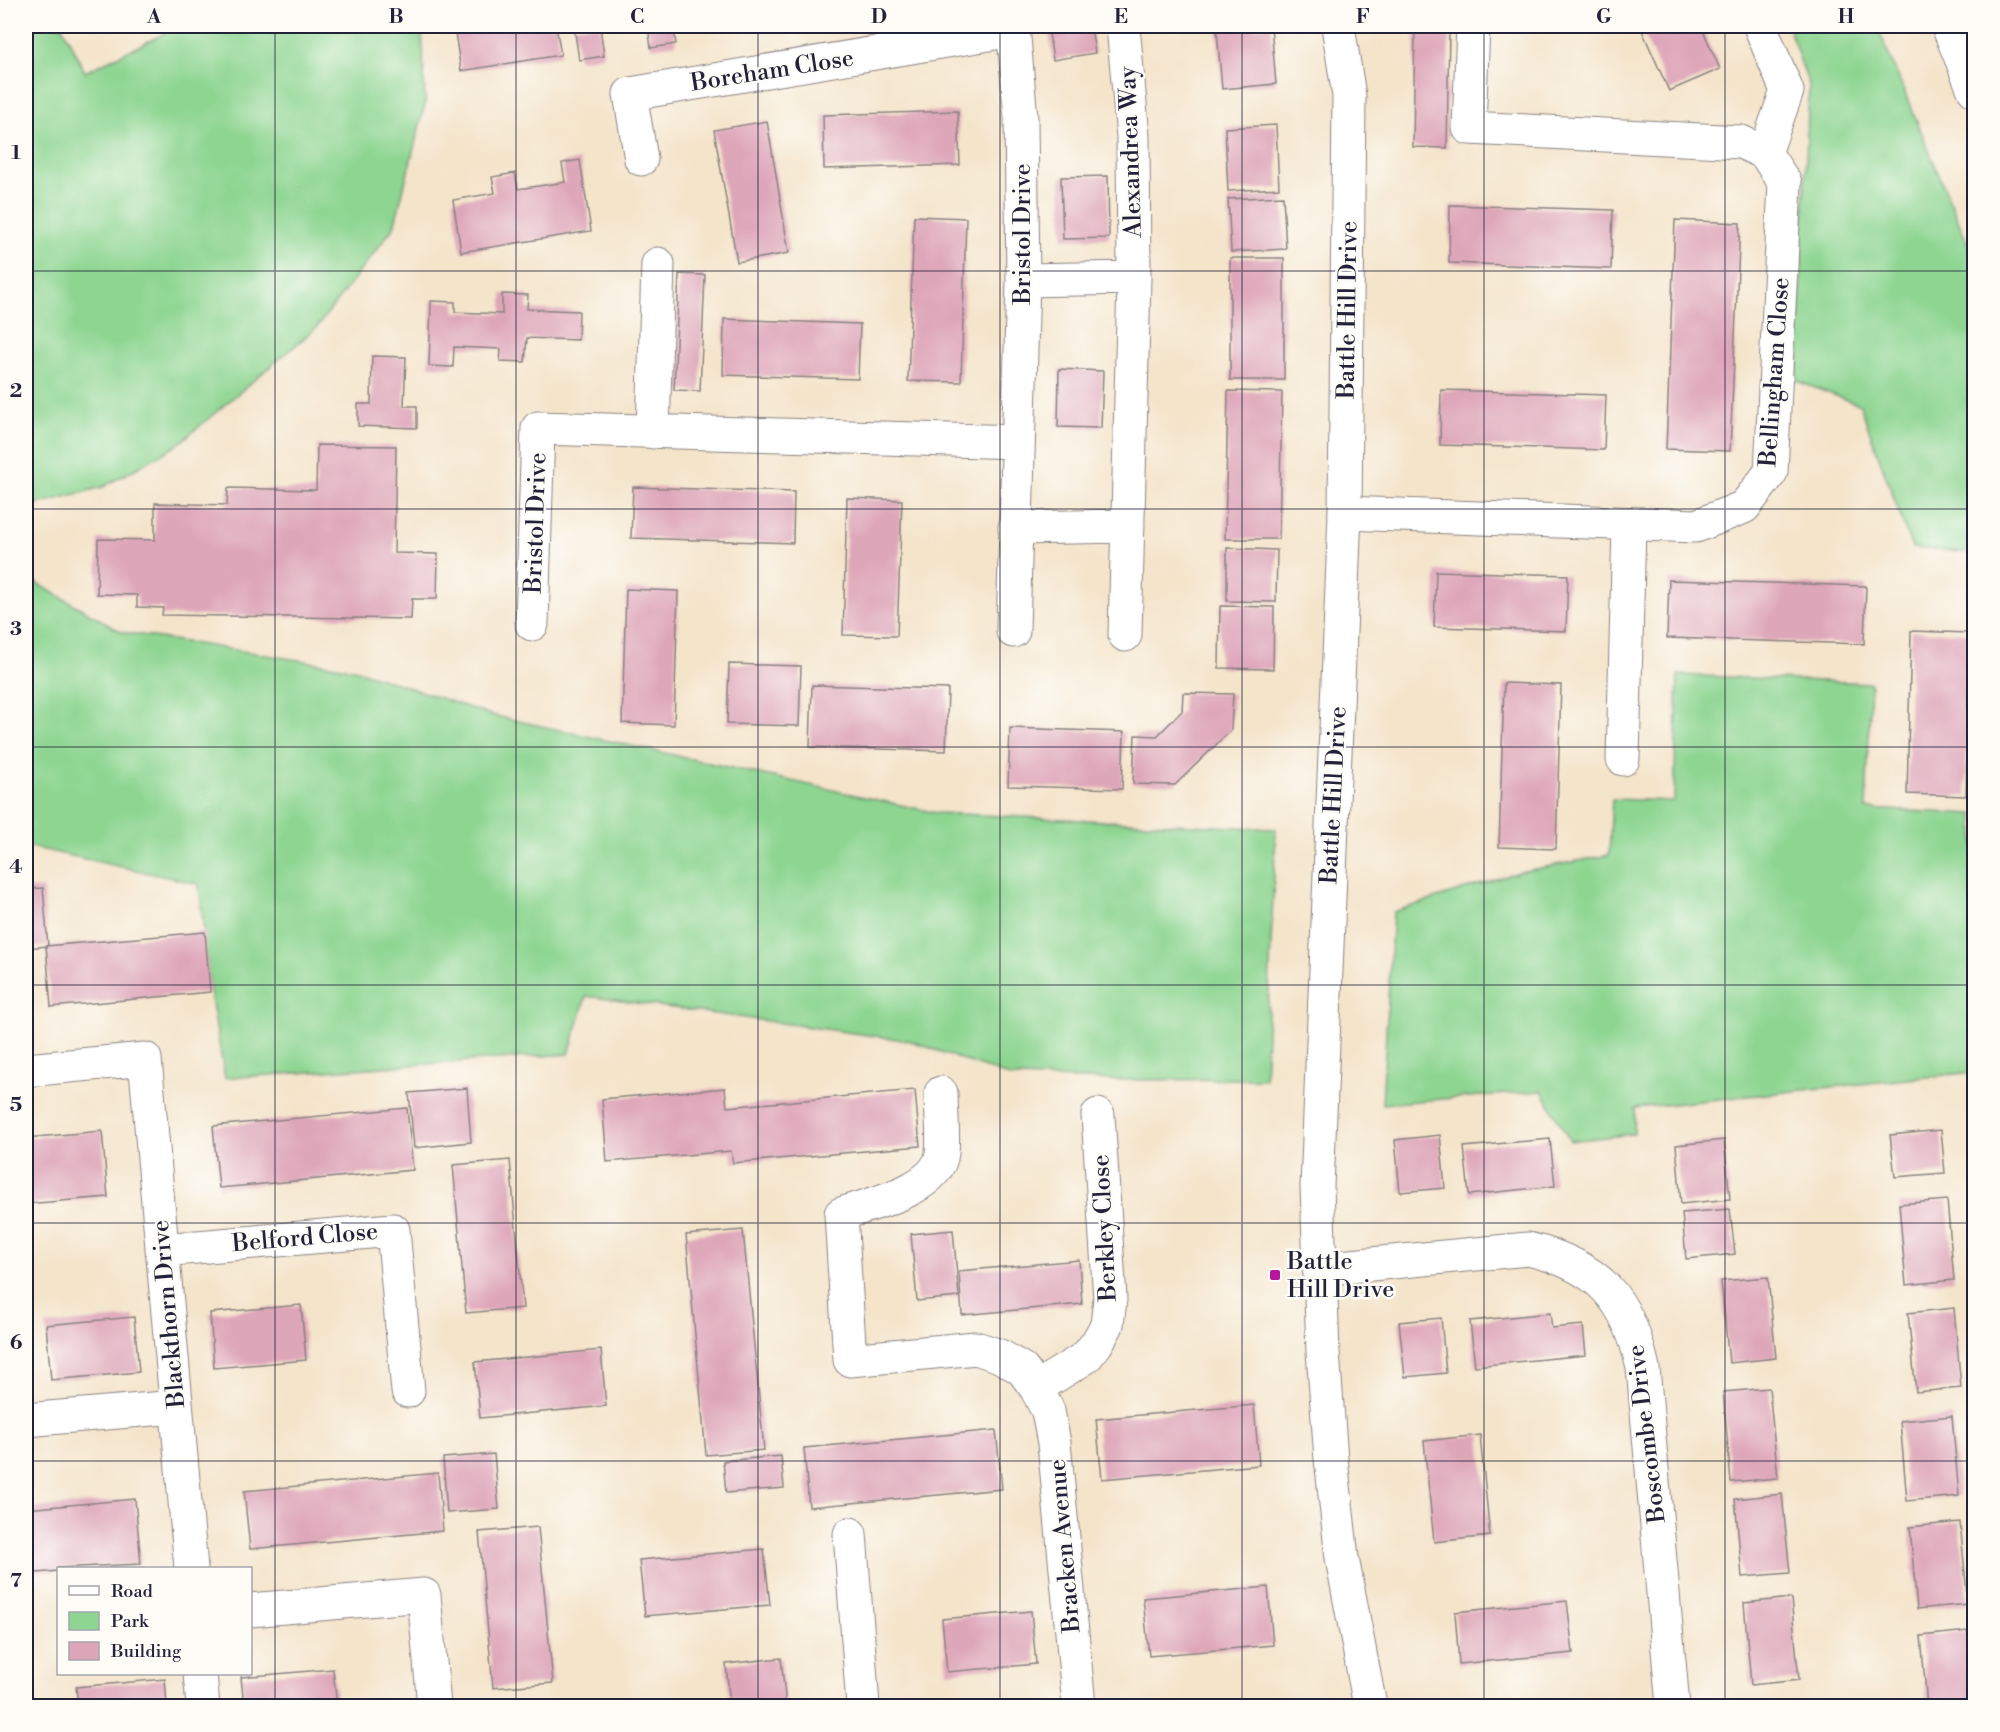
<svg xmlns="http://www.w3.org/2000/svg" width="2000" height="1732" viewBox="0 0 2000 1732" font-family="'Libre Bodoni',serif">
<rect width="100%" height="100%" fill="#fdfcf7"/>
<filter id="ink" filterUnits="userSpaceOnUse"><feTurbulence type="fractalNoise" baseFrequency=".0167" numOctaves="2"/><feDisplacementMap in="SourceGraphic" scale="12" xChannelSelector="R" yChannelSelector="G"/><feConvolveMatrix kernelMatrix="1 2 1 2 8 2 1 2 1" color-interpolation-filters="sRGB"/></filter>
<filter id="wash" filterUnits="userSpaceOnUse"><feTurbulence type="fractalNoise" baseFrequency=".008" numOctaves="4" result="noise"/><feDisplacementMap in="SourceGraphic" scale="24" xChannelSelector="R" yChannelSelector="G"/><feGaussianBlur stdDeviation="1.35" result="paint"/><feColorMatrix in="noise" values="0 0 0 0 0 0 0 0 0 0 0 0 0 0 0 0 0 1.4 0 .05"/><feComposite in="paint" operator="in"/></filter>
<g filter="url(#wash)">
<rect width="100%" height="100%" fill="#f4e4ca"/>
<path fill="#8dd591" stroke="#587c66" stroke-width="1.5" d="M 26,26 L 62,26 L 85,72 L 180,26 L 422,26 L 425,104 L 394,227 L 317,327 L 176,446 L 103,487 L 26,507 Z
M 1788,26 L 1877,26 L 1974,259 L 1974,553 L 1912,548 L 1860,405 L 1797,381 L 1809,85 Z
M 26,577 L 122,632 L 354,669 L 491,715 L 937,813 L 1276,829 L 1265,1079 L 1120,1080 L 1010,1077 L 911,1041 L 586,996 L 569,1054 L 225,1078 L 210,992 L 199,884 L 26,846 Z
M 1678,675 L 1871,683 L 1866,809 L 1974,814 L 1974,1072 L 1635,1108 L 1634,1134 L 1570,1141 L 1542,1091 L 1382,1104 L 1393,912 L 1519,872 L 1609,855 L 1612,799 L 1674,801 Z"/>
<g id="blocks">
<path fill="#dea6b9" d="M 454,26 L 556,26 L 561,55 L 461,71 Z
M 574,26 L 600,26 L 604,56 L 579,60 Z
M 648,26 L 673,26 L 676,44 L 651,48 Z
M 1048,26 L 1091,26 L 1095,53 L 1053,60 Z
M 1271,26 L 1276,84 L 1222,89 L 1217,31 Z
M 1415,26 L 1449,26 L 1447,148 L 1413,147 Z
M 1640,26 L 1701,26 L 1720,69 L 1669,91 Z
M 958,111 L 960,165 L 824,169 L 823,115 Z
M 767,121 L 789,253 L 737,262 L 714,130 Z
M 1276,125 L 1279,188 L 1228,191 L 1225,128 Z
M 580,160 L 591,231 L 461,252 L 453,200 L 495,193 L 492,177 L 515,173 L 518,189 L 565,182 L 562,163 Z
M 1108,176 L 1109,238 L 1063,239 L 1061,177 Z
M 1283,196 L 1286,249 L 1231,252 L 1228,199 Z
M 1450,205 L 1613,210 L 1611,269 L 1449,263 Z
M 914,216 L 966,218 L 961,382 L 908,381 Z
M 1675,220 L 1740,223 L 1730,451 L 1666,449 Z
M 1230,258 L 1284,258 L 1284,380 L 1230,380 Z
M 679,274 L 705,275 L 700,391 L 674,390 Z
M 502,294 L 528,295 L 527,309 L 579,311 L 578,340 L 527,338 L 525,362 L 500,361 L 501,349 L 454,347 L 453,367 L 429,366 L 431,301 L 455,302 L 455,312 L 502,314 Z
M 724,319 L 860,324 L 858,379 L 723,375 Z
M 372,356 L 406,357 L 404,406 L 417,406 L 417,428 L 358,426 L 358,404 L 371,404 Z
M 1059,369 L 1103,371 L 1101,428 L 1058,427 Z
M 1441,390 L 1606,395 L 1604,450 L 1440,445 Z
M 1228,391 L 1282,392 L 1279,539 L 1225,539 Z
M 317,445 L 396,446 L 394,553 L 438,554 L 437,599 L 412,599 L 411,619 L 162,615 L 163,608 L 137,607 L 137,595 L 97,594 L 98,539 L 155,540 L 155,503 L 227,505 L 228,488 L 316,490 Z
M 633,487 L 794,492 L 793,543 L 631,538 Z
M 847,498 L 902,500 L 897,636 L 843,635 Z
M 1227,548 L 1277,550 L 1276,602 L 1227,601 Z
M 1436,571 L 1568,575 L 1566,631 L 1434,627 Z
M 1669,580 L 1866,586 L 1864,644 L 1667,638 Z
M 626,589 L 678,591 L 674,725 L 622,723 Z
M 1220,606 L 1274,607 L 1273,669 L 1219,668 Z
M 1911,631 L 1970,633 L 1966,796 L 1907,794 Z
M 729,664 L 801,666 L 799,726 L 727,724 Z
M 1504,683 L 1561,685 L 1556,849 L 1499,847 Z
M 812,685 L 948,689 L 946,751 L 810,747 Z
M 1183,693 L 1233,694 L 1231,730 L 1175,785 L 1133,784 L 1135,735 L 1157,736 L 1182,711 Z
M 1010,728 L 1124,732 L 1122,789 L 1008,786 Z
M 43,888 L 48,946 L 26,948 L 26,889 Z
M 205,932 L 210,992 L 51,1007 L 46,946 Z
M 467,1088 L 471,1142 L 414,1148 L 409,1093 Z
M 725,1088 L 727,1107 L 915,1090 L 920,1146 L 733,1163 L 731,1151 L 607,1162 L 602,1099 Z
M 407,1108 L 413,1170 L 219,1188 L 213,1126 Z
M 1941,1130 L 1945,1173 L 1895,1177 L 1890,1135 Z
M 102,1131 L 108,1197 L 26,1204 L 26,1138 Z
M 1440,1135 L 1445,1188 L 1400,1192 L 1395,1140 Z
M 1550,1139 L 1555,1186 L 1469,1195 L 1464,1147 Z
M 1724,1140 L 1730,1199 L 1681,1204 L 1676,1145 Z
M 510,1160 L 523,1308 L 466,1313 L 453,1165 Z
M 1947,1200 L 1954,1280 L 1906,1285 L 1899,1204 Z
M 1730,1209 L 1735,1254 L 1686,1259 L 1682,1213 Z
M 743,1230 L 764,1450 L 706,1455 L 686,1235 Z
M 953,1230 L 959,1297 L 917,1301 L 911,1234 Z
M 1079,1260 L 1082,1304 L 962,1315 L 959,1271 Z
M 1768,1277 L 1776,1358 L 1729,1363 L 1721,1281 Z
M 301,1305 L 306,1360 L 214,1368 L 210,1313 Z
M 1954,1308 L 1961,1388 L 1916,1392 L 1908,1313 Z
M 1550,1313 L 1552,1328 L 1583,1325 L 1586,1355 L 1475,1366 L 1470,1321 Z
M 134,1317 L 139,1372 L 51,1380 L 46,1325 Z
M 1441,1318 L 1446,1373 L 1405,1377 L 1399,1322 Z
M 601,1350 L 606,1406 L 480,1418 L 475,1362 Z
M 1769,1388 L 1778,1478 L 1731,1482 L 1723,1392 Z
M 1254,1405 L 1259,1465 L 1102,1479 L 1096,1419 Z
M 1952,1416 L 1959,1496 L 1907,1501 L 1900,1421 Z
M 996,1430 L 1002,1489 L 809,1507 L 804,1448 Z
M 1480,1435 L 1490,1536 L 1434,1542 L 1424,1441 Z
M 494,1454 L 499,1509 L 447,1513 L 443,1458 Z
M 781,1456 L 784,1488 L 726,1493 L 723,1461 Z
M 438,1473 L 443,1531 L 250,1549 L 244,1491 Z
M 1782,1494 L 1790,1573 L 1742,1577 L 1735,1499 Z
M 135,1499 L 141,1564 L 58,1568 L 58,1571 L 26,1574 L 26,1509 Z
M 1960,1522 L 1968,1604 L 1917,1609 L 1910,1527 Z
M 538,1527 L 553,1683 L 493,1688 L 479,1532 Z
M 764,1549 L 770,1605 L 645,1616 L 639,1560 Z
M 1268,1587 L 1273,1645 L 1149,1656 L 1143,1598 Z
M 1791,1598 L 1799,1680 L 1751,1685 L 1744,1603 Z
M 1567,1601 L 1573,1653 L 1459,1664 L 1455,1612 Z
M 1031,1611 L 1036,1664 L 947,1672 L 942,1619 Z
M 1968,1631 L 1974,1706 L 1927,1706 L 1921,1636 Z
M 781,1658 L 786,1706 L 730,1706 L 726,1664 Z
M 333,1669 L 337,1706 L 244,1706 L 241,1677 Z
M 165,1679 L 167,1706 L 78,1706 L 76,1687 Z"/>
</g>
</g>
<g filter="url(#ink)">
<use href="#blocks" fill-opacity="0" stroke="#8b8382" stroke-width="1.5"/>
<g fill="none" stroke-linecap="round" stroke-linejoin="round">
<defs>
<path id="street" d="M 1013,26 L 1021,119 L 1023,280 L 1013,631
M 1123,26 L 1133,137 L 1134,278 L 1125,635
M 1473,26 L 1469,128 L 1741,142 L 1765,153
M 641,159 L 630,94 L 1013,30
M 1023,280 L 1134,278
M 653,432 L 658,264
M 1345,513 L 1696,526 L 1744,507 L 1771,472 L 1785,183 L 1765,153 L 1787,91 L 1760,26
M 1015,528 L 1128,526
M 532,624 L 538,428 L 1018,442
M 1623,759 L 1629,525
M 26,1070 L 145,1059 L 191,1568
M 941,1093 C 941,1112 944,1133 942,1153 C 938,1190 870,1204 841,1214 L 850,1360 L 976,1348 L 1000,1356 L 1022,1369 L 1036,1388 L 1086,1357 L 1097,1343 L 1107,1325 L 1110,1299 L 1098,1115
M 162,1250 L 393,1230 L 408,1391
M 1319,1269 L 1528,1249 C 1598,1265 1628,1298 1643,1368 L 1673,1706
M 1036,1388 L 1048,1411 L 1054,1443 L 1079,1706
M 26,1420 L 176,1407
M 850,1534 L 863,1706
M 250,1610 L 424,1595 L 434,1706
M 200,1674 L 203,1706"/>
<path id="secondary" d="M 1338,26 L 1349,96 L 1345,513 L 1317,1187 L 1323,1352 L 1331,1459 L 1342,1558 L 1370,1706"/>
<path id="highway" d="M 1948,26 L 1974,90"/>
</defs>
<use href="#street" stroke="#8b8382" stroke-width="35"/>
<use href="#secondary" stroke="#8b8382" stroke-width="35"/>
<use href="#highway" stroke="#8b8382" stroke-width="35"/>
<use href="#street" stroke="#fff" stroke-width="33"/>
<use href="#secondary" stroke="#fff" stroke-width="33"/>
<use href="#highway" stroke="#fff" stroke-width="33"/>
</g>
</g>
<path fill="none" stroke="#22223b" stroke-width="1.5" stroke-opacity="0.55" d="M 275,26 L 275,1706M 516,26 L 516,1706M 758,26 L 758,1706M 1000,26 L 1000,1706M 1242,26 L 1242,1706M 1484,26 L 1484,1706M 1725,26 L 1725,1706M 26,271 L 1974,271M 26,509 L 1974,509M 26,747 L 1974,747M 26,985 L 1974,985M 26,1223 L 1974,1223M 26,1461 L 1974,1461"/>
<rect fill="#b5179e" stroke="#fdfcf7" stroke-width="2" x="1269" y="1269" width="12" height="12" rx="3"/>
<g text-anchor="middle" stroke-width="5" stroke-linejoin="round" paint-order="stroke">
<g font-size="24" fill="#22223b" stroke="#fdfcf7">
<text transform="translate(772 70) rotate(-9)" y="8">Boreham Close</text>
<text transform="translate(1130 152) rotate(-92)" y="8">Alexandrea Way</text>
<text transform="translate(1022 234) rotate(-90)" y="8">Bristol Drive</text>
<text transform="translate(1347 310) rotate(-89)" y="8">Battle Hill Drive</text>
<text transform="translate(1774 372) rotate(-86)" y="8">Bellingham Close</text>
<text transform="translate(535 523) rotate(-88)" y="8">Bristol Drive</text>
<text transform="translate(1333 795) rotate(-87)" y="8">Battle Hill Drive</text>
<text transform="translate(1104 1228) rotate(-93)" y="8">Berkley Close</text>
<text transform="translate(305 1237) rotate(-5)" y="8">Belford Close</text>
<text transform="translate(168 1314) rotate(-95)" y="8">Blackthorn Drive</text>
<text transform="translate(1646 1434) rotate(-97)" y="8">Boscombe Drive</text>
<text transform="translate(1064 1546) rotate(-95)" y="8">Bracken Avenue</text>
</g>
<g font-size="24" fill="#22223b" stroke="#fdfcf7" text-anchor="start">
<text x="1287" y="1269">Battle<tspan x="1287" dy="28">Hill Drive</tspan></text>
</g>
</g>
<rect width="2000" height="1732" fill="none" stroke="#fdfcf7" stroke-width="66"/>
<rect x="57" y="1567" width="195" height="108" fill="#fdfcf7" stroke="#a5a5ac" stroke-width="1.5"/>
<rect x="69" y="1586" width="30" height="9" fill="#ffffff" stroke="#a5a5ac" stroke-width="1.5"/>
<text x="111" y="1597" font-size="18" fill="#22223b">Road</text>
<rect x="69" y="1612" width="30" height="18" fill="#8dd591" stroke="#a5a5ac" stroke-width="1.5"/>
<text x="111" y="1627" font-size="18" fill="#22223b">Park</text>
<rect x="69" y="1642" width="30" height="18" fill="#dea6b9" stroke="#a5a5ac" stroke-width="1.5"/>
<text x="111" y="1657" font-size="18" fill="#22223b">Building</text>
<rect x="33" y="33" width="1934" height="1666" fill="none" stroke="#22223b" stroke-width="2"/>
<g font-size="20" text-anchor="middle" font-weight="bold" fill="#22223b">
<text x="154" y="23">A</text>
<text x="396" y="23">B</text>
<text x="637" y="23">C</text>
<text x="879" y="23">D</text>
<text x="1121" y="23">E</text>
<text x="1363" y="23">F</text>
<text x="1604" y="23">G</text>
<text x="1846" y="23">H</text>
<text x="16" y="159">1</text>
<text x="16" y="397">2</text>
<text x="16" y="635">3</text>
<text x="16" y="873">4</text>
<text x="16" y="1111">5</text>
<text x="16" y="1349">6</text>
<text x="16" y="1587">7</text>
</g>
</svg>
